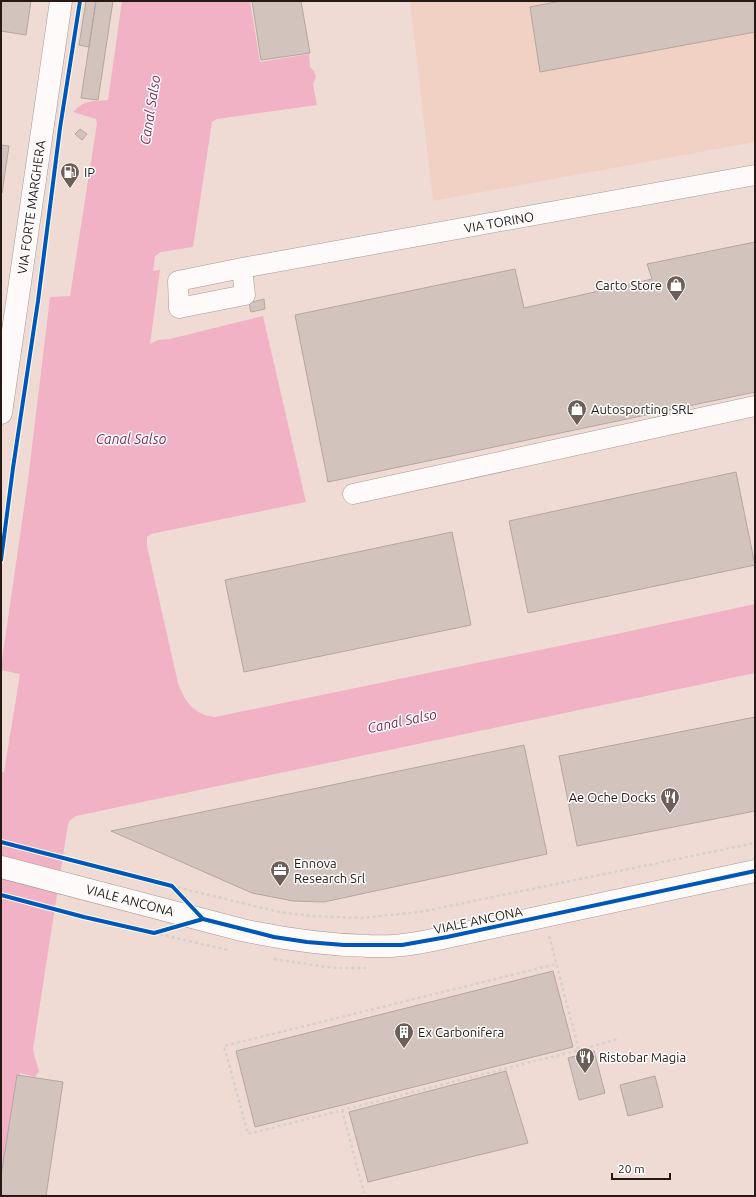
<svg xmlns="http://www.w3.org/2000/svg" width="756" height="1197" viewBox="0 0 756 1197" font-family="Ubuntu,sans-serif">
<rect width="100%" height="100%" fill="#efdbd4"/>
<path fill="#f1d1c4" d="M 410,1 L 755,1 L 755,142 L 433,201 Z"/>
<path fill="#f1b2c6" d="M 122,1 L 250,1 L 260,62 L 309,54 L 310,67 L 314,71 L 316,77 L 313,84 L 317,105 L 217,119 L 212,122 L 193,247 L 161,252 L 155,256 L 153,271 L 160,270 L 150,344 L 158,340 L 170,339 L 263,316 L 306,502 L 151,534 L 147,537 L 147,546 L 154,577 L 178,683 C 185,702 194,715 215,717 L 612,635 L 755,604 L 755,673 L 76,816 L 69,821 L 67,830 L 33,1049 C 34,1057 37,1063 39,1071 L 35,1077 L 20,1073 L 3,1196 L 1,1196 L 1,772 L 4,772 L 20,674 L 1,670 L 1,667 L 28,480 L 50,297 L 70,296 L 97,123 L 96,119 L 73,112 C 86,99 91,102 108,100 Z"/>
<path fill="#d2c4bc" stroke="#b4a69f" d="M 1,1 L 31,1 L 26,35 L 1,31 Z
M 86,1 L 96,1 L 89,47 L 79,45 Z
M 96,1 L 113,1 L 98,100 L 81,98 Z
M 252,1 L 301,1 L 310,53 L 261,60 Z
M 561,1 L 755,1 L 755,32 L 540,72 L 530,7 Z
M 80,129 L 87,134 L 82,140 L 75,134 Z
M 1,145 L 9,146 L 2,193 L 1,193 Z
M 755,242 L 755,392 L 328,482 L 295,315 L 515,269 L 524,308 L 652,279 L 647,264 Z
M 264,299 L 265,309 L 251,312 L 249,303 Z
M 736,472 L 755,565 L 528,613 L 509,521 Z
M 452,532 L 471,625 L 244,672 L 225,580 Z
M 755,717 L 755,811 L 577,846 L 559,756 Z
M 524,745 L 547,854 L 324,902 L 293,901 L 252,893 L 111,831 Z
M 553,971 L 573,1047 L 255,1127 L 236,1051 Z
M 594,1051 L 605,1093 L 579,1100 L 568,1058 Z
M 506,1071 L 528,1143 L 368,1182 L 349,1112 Z
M 17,1075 L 63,1082 L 46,1196 L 1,1196 L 1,1176 Z
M 655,1076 L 663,1107 L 628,1116 L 620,1085 Z"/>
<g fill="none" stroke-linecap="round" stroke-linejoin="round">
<defs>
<path id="minor" d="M 242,268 L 245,295 L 179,308 L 178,281 L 242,268 L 755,175
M 353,494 L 755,406"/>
<path id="tertiary" d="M 1,413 L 61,1
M 1,867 L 242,930 C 284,939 325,945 369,946 C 380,946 391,947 402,945 C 417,944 433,940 447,937 L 755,871"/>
</defs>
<use href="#minor" stroke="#a89994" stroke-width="21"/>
<use href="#tertiary" stroke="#a89994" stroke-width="23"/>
<path stroke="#d6d0ce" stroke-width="2.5" stroke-dasharray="3 3" stroke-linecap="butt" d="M 172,886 L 279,912 L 311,916 L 361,918 L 420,912 L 755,843
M 154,933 L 228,950
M 549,936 L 579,1050 L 248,1134 L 224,1046 L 556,964
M 274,959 L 333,968 L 366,968
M 579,1050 L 618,1039
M 342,1110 L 364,1193"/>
<use href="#minor" stroke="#fdfaf9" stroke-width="20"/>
<use href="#tertiary" stroke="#fdfaf9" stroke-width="22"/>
<defs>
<path id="cycleway" d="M 1,560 L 13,468 L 38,301 L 60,128 L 80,1
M 1,842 L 172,886 L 203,919
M 1,895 L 84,917 L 154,933 L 203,919
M 203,919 L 274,937 L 307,942 L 344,945 L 402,945 L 447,937 L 755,871"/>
</defs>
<use href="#cycleway" stroke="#fff" stroke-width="6"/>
<use href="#cycleway" stroke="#0057b8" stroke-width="4"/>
</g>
<defs>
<symbol id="fuel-pin" viewBox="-11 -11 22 30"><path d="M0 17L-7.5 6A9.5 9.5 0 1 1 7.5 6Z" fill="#6d5e58" stroke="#fff"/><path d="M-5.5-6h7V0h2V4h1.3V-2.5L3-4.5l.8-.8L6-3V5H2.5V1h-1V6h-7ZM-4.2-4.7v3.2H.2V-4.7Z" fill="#fff"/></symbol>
<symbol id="shop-pin" viewBox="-11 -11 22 30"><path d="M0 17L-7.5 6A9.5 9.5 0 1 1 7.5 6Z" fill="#6d5e58" stroke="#fff"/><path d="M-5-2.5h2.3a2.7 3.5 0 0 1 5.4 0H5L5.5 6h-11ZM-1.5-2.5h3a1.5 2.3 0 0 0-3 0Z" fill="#fff"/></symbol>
<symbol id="restaurant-pin" viewBox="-11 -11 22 30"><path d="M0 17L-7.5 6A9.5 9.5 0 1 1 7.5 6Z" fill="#6d5e58" stroke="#fff"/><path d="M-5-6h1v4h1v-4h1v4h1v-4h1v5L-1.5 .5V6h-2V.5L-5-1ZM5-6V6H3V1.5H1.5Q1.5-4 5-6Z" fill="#fff"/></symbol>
<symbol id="office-pin" viewBox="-11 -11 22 30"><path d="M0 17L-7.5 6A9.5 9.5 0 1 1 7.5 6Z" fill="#6d5e58" stroke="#fff"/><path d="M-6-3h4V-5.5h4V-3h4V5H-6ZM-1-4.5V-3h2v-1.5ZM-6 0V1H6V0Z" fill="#fff"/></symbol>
<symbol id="building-pin" viewBox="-11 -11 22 30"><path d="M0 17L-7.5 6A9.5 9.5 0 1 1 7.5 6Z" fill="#6d5e58" stroke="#fff"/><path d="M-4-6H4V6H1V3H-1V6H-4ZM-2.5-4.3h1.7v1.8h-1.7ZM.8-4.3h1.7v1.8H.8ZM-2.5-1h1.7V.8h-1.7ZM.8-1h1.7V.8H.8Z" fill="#fff"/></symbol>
</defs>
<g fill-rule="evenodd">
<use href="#fuel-pin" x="59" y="161" width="22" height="30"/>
<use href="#shop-pin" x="665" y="274" width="22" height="30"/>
<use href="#shop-pin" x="566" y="398" width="22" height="30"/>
<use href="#restaurant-pin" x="659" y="786" width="22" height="30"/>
<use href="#office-pin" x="269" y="859" width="22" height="30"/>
<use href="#building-pin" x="393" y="1021" width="22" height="30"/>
<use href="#restaurant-pin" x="574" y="1046" width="22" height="30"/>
</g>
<g text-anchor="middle" stroke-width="3" stroke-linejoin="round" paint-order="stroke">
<g font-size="13" fill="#271a15" stroke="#fff" text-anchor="start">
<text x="84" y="177">IP</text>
<text x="662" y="290" text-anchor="end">Carto Store</text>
<text x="591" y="414">Autosporting SRL</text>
<text x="656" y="802" text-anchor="end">Ae Oche Docks</text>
<text x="294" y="868">Ennova<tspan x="294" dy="15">Research Srl</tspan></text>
<text x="418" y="1037">Ex Carbonifera</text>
<text x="599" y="1062">Ristobar Magia</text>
</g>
<g font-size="13" fill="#271a15" stroke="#fff">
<text transform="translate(31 207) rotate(-82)" y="5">VIA FORTE MARGHERA</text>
<text transform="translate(499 222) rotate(-10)" y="5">VIA TORINO</text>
<text transform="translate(130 900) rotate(15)" y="5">VIALE ANCONA</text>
<text transform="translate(478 920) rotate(-12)" y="5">VIALE ANCONA</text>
</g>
<g font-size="14" font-style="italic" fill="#832753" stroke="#fff">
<text transform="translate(150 110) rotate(-81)" y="5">Canal Salso</text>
<text x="131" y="444">Canal Salso</text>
<text transform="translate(402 721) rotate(-12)" y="5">Canal Salso</text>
</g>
</g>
<rect width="756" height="1197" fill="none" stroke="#271a15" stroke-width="4"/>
<path d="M612 1173v6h58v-6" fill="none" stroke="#271a15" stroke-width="2"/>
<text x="618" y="1173" font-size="12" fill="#271a15" stroke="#ffffff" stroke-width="3" paint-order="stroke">20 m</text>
</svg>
